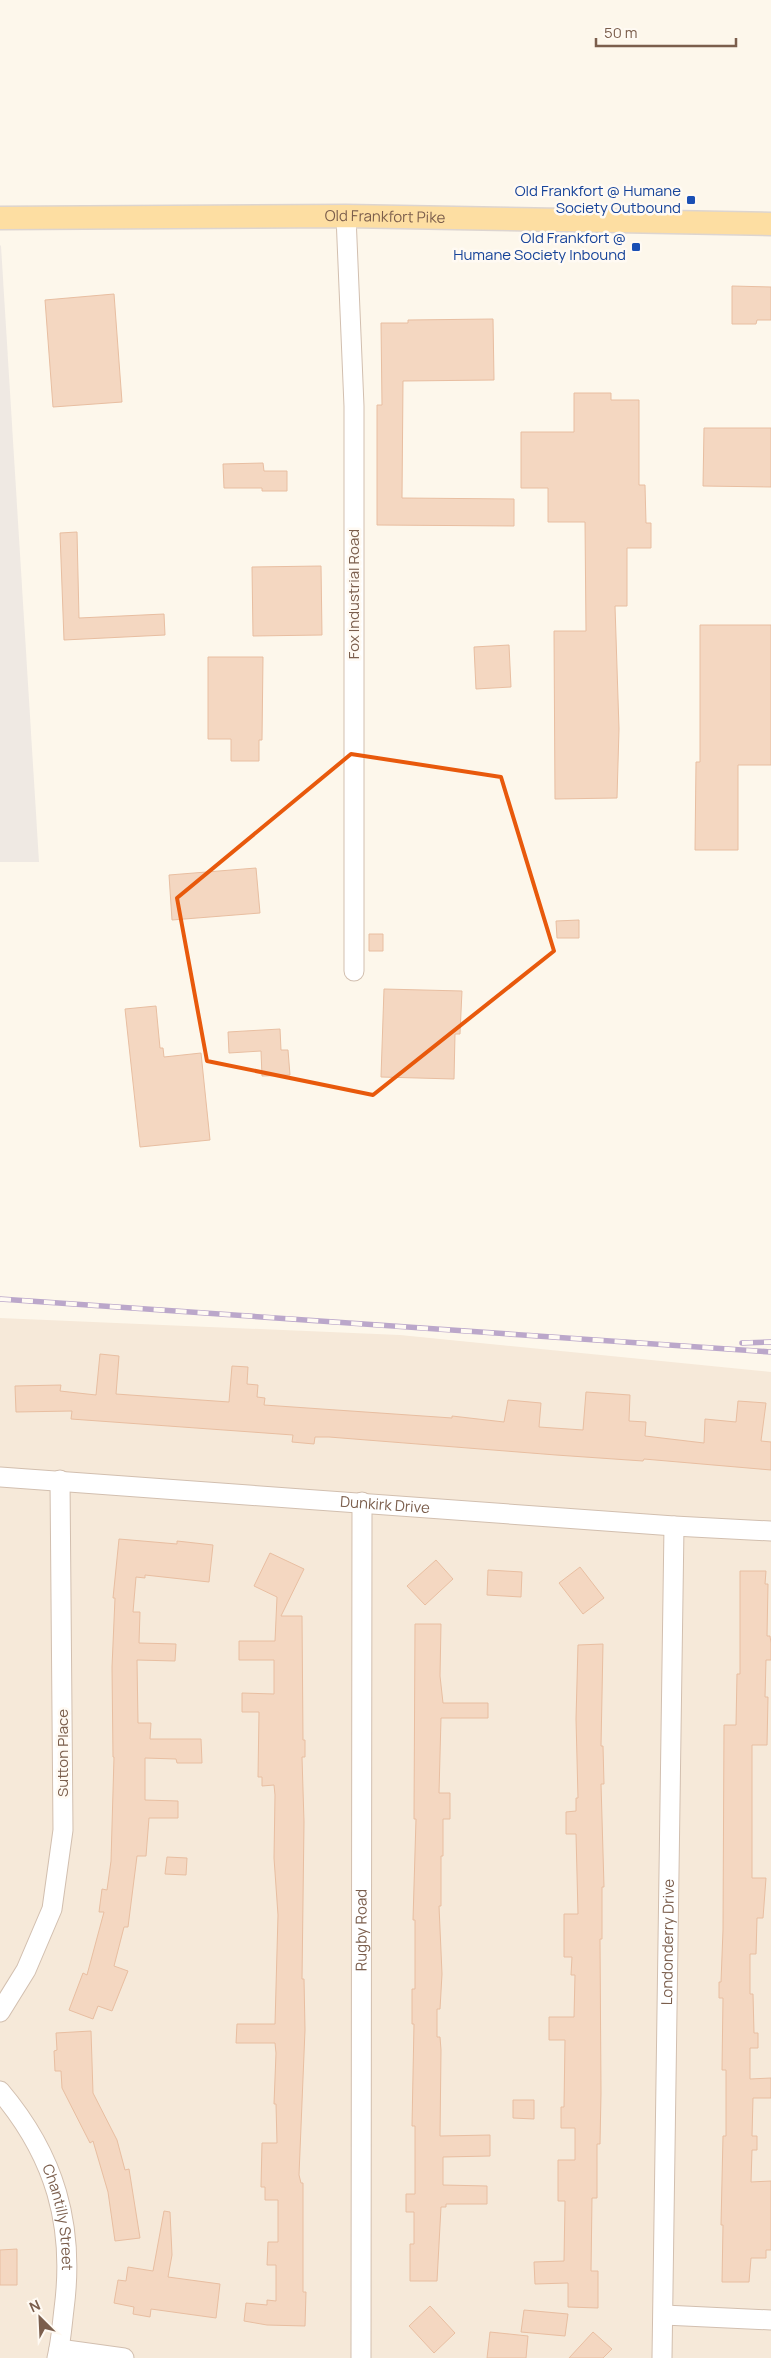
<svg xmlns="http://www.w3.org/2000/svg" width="771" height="2358" viewBox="0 0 771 2358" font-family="Manrope,sans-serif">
<rect width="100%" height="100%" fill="#fdf7eb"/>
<path fill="#f6e9d9" d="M 0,1318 L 400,1335 L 771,1372 L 771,2358 L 0,2358 Z"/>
<path fill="#efe9e3" d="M 0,245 L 1,246 L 39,862 L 0,862 Z"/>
<path fill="#f4d7c1" stroke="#e8bea1" d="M 732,286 L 771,287 L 771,320 L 757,320 L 756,324 L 732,324 Z
M 114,294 L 122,402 L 53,407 L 45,300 Z
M 493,319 L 494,380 L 403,381 L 402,498 L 514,499 L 514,526 L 377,525 L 377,405 L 382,405 L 381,323 L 408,323 L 408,320 Z
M 574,393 L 611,393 L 611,400 L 639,400 L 639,485 L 645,485 L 646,523 L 651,523 L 651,548 L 627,548 L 627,606 L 615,606 L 619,729 L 617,798 L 555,799 L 554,631 L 586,631 L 585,522 L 548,522 L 548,488 L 521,488 L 521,432 L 574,432 Z
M 704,428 L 771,428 L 771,487 L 703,486 Z
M 263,463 L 264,471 L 287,471 L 287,491 L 262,491 L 262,488 L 224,488 L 223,464 Z
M 77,532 L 79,618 L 164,614 L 165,635 L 64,640 L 60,533 Z
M 321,566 L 322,635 L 253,636 L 252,567 Z
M 700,625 L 771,625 L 771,765 L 738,765 L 738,850 L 695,850 L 696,762 L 700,762 Z
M 509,645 L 511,687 L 476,689 L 474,647 Z
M 208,657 L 263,657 L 262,740 L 259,740 L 259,761 L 231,761 L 231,739 L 208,739 Z
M 256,868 L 260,913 L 172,920 L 169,875 Z
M 579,920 L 579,938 L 557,938 L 556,921 Z
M 369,934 L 383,934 L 383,951 L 369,951 Z
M 384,989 L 462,991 L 460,1034 L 455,1034 L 454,1079 L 381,1077 Z
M 156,1006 L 160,1048 L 163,1048 L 164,1057 L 201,1053 L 210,1140 L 140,1147 L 125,1009 Z
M 280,1029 L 281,1050 L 288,1050 L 290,1075 L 262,1076 L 261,1051 L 229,1053 L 228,1032 Z
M 100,1354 L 119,1356 L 116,1394 L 229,1402 L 232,1366 L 248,1367 L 247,1384 L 258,1385 L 257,1397 L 265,1398 L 264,1405 L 452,1418 L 452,1416 L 504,1422 L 508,1400 L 541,1403 L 539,1427 L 583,1430 L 586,1392 L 630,1395 L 629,1421 L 646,1422 L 645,1436 L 704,1443 L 705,1419 L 736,1422 L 738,1401 L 766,1403 L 761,1441 L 771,1442 L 771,1470 L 644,1459 L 643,1461 L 556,1455 L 329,1437 L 315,1437 L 314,1444 L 292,1442 L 293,1435 L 71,1419 L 72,1411 L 16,1412 L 15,1386 L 61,1385 L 60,1391 L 96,1395 Z
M 119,1539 L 177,1544 L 177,1541 L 213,1545 L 209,1582 L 145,1575 L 145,1578 L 136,1577 L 133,1612 L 140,1612 L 139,1643 L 176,1644 L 175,1661 L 137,1660 L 138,1723 L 151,1723 L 150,1739 L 201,1739 L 202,1763 L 177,1763 L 176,1759 L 145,1758 L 145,1800 L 178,1801 L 178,1818 L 149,1818 L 146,1856 L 137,1856 L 128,1927 L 124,1927 L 114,1966 L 128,1971 L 112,2011 L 98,2006 L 93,2019 L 69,2010 L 83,1973 L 87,1975 L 104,1912 L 99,1912 L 102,1889 L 107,1890 L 111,1861 L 114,1757 L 113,1757 L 112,1667 L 115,1598 L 113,1598 Z
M 270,1553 L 304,1569 L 281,1616 L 302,1616 L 303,1740 L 305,1740 L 305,1757 L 302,1757 L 304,1822 L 302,1979 L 304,1979 L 305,2030 L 299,2175 L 301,2183 L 303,2183 L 303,2292 L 306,2292 L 305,2326 L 267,2325 L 244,2321 L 246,2303 L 267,2305 L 267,2300 L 276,2301 L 276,2265 L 267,2265 L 268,2242 L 278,2242 L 278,2200 L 265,2200 L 265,2187 L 261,2187 L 262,2143 L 277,2143 L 276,2104 L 274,2104 L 276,2053 L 275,2043 L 236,2043 L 237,2024 L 275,2024 L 278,1915 L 274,1858 L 275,1795 L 274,1785 L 262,1786 L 262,1777 L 258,1777 L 259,1712 L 242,1712 L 242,1693 L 274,1694 L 274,1660 L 239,1660 L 239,1641 L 275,1641 L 277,1597 L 254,1586 Z
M 436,1560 L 453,1579 L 425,1605 L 407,1586 Z
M 580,1567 L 604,1598 L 583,1614 L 559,1583 Z
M 488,1570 L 522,1572 L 521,1597 L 487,1595 Z
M 740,1571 L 766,1571 L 765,1584 L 768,1584 L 767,1636 L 770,1636 L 771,1643 L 771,1660 L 766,1660 L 765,1697 L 768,1697 L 767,1745 L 752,1745 L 752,1878 L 766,1878 L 763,1918 L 757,1918 L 756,1954 L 750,1954 L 750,1994 L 753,1994 L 754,2033 L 758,2033 L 758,2048 L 750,2048 L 750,2079 L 771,2078 L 771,2098 L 753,2098 L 752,2136 L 757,2136 L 757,2150 L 752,2150 L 751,2182 L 771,2181 L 771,2250 L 766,2250 L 766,2258 L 751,2258 L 749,2282 L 722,2282 L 723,2225 L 721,2225 L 723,2136 L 726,2136 L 726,2070 L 722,2070 L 723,1998 L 719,1998 L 719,1982 L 721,1982 L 723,1930 L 724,1725 L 736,1725 L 737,1674 L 740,1674 Z
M 415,1624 L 441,1624 L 440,1676 L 443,1703 L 488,1703 L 488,1718 L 441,1718 L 439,1793 L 450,1793 L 450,1819 L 443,1819 L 443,1856 L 441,1856 L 441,1906 L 439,1906 L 442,1974 L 440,2009 L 437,2009 L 437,2037 L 440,2037 L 441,2050 L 440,2136 L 490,2135 L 490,2156 L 443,2157 L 443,2185 L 487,2186 L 487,2204 L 446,2204 L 446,2207 L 441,2207 L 437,2281 L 410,2281 L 410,2244 L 414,2244 L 414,2212 L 406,2212 L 406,2194 L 415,2194 L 415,2126 L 412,2126 L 414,2024 L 412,2024 L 412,1989 L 415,1989 L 415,1920 L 413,1920 L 416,1819 L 414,1819 Z
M 603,1644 L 601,1746 L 603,1746 L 604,1784 L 601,1784 L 604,1887 L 602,1887 L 602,1939 L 600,1939 L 601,2093 L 600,2144 L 597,2144 L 597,2198 L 592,2198 L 591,2271 L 598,2271 L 598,2308 L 568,2307 L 568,2283 L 535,2284 L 534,2262 L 564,2261 L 565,2201 L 558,2201 L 558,2160 L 575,2160 L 575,2128 L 561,2128 L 561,2107 L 564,2107 L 565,2040 L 549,2040 L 549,2017 L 574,2017 L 575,1975 L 571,1975 L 572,1957 L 564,1957 L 564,1914 L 578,1914 L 576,1834 L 566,1834 L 566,1812 L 576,1811 L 576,1798 L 578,1798 L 576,1719 L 578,1645 Z
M 167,1857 L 187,1858 L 186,1875 L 165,1874 Z
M 91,2031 L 93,2093 L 117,2140 L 125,2170 L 129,2169 L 140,2238 L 115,2241 L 108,2192 L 93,2141 L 90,2143 L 62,2088 L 61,2071 L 55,2071 L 54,2051 L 57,2050 L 56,2033 Z
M 513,2100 L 534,2100 L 534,2119 L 513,2118 Z
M 164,2211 L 170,2212 L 172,2255 L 168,2277 L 220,2284 L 216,2318 L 151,2309 L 150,2317 L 133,2314 L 134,2307 L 114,2303 L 118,2280 L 126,2281 L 128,2267 L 153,2271 Z
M 17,2249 L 17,2285 L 0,2285 L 0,2250 Z
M 430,2306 L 455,2333 L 434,2353 L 409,2326 Z
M 524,2310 L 568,2314 L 565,2336 L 521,2332 Z
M 490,2332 L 528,2336 L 526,2358 L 487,2358 Z
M 593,2332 L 612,2349 L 603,2358 L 569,2358 Z"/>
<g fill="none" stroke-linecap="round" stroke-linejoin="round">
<defs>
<g id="minor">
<path d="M 346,216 L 354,406 L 354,971"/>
<path id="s1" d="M 0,1477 L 674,1526 L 771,1531"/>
<path d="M 0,2012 L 26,1970 L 52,1909 L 63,1830 L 60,1480"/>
<path id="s2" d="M 0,2091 C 55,2156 75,2225 64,2309 C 62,2325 61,2342 57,2358"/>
<path d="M 664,2315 L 771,2320"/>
<path d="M 59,2349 L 124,2358"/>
<path id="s3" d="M 361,2358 L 362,1502"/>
<path id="s4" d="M 662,2358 L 674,1526"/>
</g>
<g id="major">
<path id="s5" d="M 0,218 L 346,216 L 771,224"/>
</g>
</defs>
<use href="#minor" stroke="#d2bfaf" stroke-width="21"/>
<use href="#major" stroke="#ddd5d0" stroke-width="25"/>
<use href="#minor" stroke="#fff" stroke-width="19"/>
<use href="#major" stroke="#fddea2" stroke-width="22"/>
<defs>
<path id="rail" d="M 0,1299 L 771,1352
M 742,1343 L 771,1342"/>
</defs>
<use href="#rail" stroke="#bba7ca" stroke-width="5.5"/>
<use href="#rail" stroke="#fffaf3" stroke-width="4" stroke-dasharray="11" stroke-linecap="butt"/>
</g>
<path fill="none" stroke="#e8590c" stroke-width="4" stroke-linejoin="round" d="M 351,754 L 501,777 L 554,951 L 373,1095 L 207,1061 L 177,898 Z"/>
<g fill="#1a4fb4" stroke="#fffaf3" stroke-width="2">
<rect x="686" y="195" width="10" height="10" rx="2.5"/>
<rect x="631" y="242" width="10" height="10" rx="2.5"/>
</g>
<g text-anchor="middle" stroke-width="5" stroke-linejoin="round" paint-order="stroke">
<g font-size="15" fill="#164399" stroke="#fffaf3" text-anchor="end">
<text x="681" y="196">Old Frankfort @ Humane<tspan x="681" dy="17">Society Outbound</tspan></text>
<text x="626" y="243">Old Frankfort @<tspan x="626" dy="17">Humane Society Inbound</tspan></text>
</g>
<g font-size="15" fill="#7b5e4c" stroke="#fffaf3">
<text dy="5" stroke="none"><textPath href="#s5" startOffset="385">Old Frankfort Pike</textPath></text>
<text transform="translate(354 594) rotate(-90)" y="5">Fox Industrial Road</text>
<text dy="5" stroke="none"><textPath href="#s1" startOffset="386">Dunkirk Drive</textPath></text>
<text transform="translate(63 1753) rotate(-90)" y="5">Sutton Place</text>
<text dy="5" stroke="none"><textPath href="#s3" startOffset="428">Rugby Road</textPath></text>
<text dy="5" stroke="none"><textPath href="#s4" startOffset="416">Londonderry Drive</textPath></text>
<text dy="5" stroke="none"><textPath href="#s2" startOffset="142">Chantilly Street</textPath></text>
</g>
</g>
<g transform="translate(40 2318) rotate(336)" stroke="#fffaf3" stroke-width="4" paint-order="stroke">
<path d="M0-4L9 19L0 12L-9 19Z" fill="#7b5e4c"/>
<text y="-8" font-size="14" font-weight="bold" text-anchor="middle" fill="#7b5e4c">N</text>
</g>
<path d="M596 38v8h140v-8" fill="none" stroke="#7b5e4c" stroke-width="2.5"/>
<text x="604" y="38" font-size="15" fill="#7b5e4c" stroke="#fffaf3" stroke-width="4" paint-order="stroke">50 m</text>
</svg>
